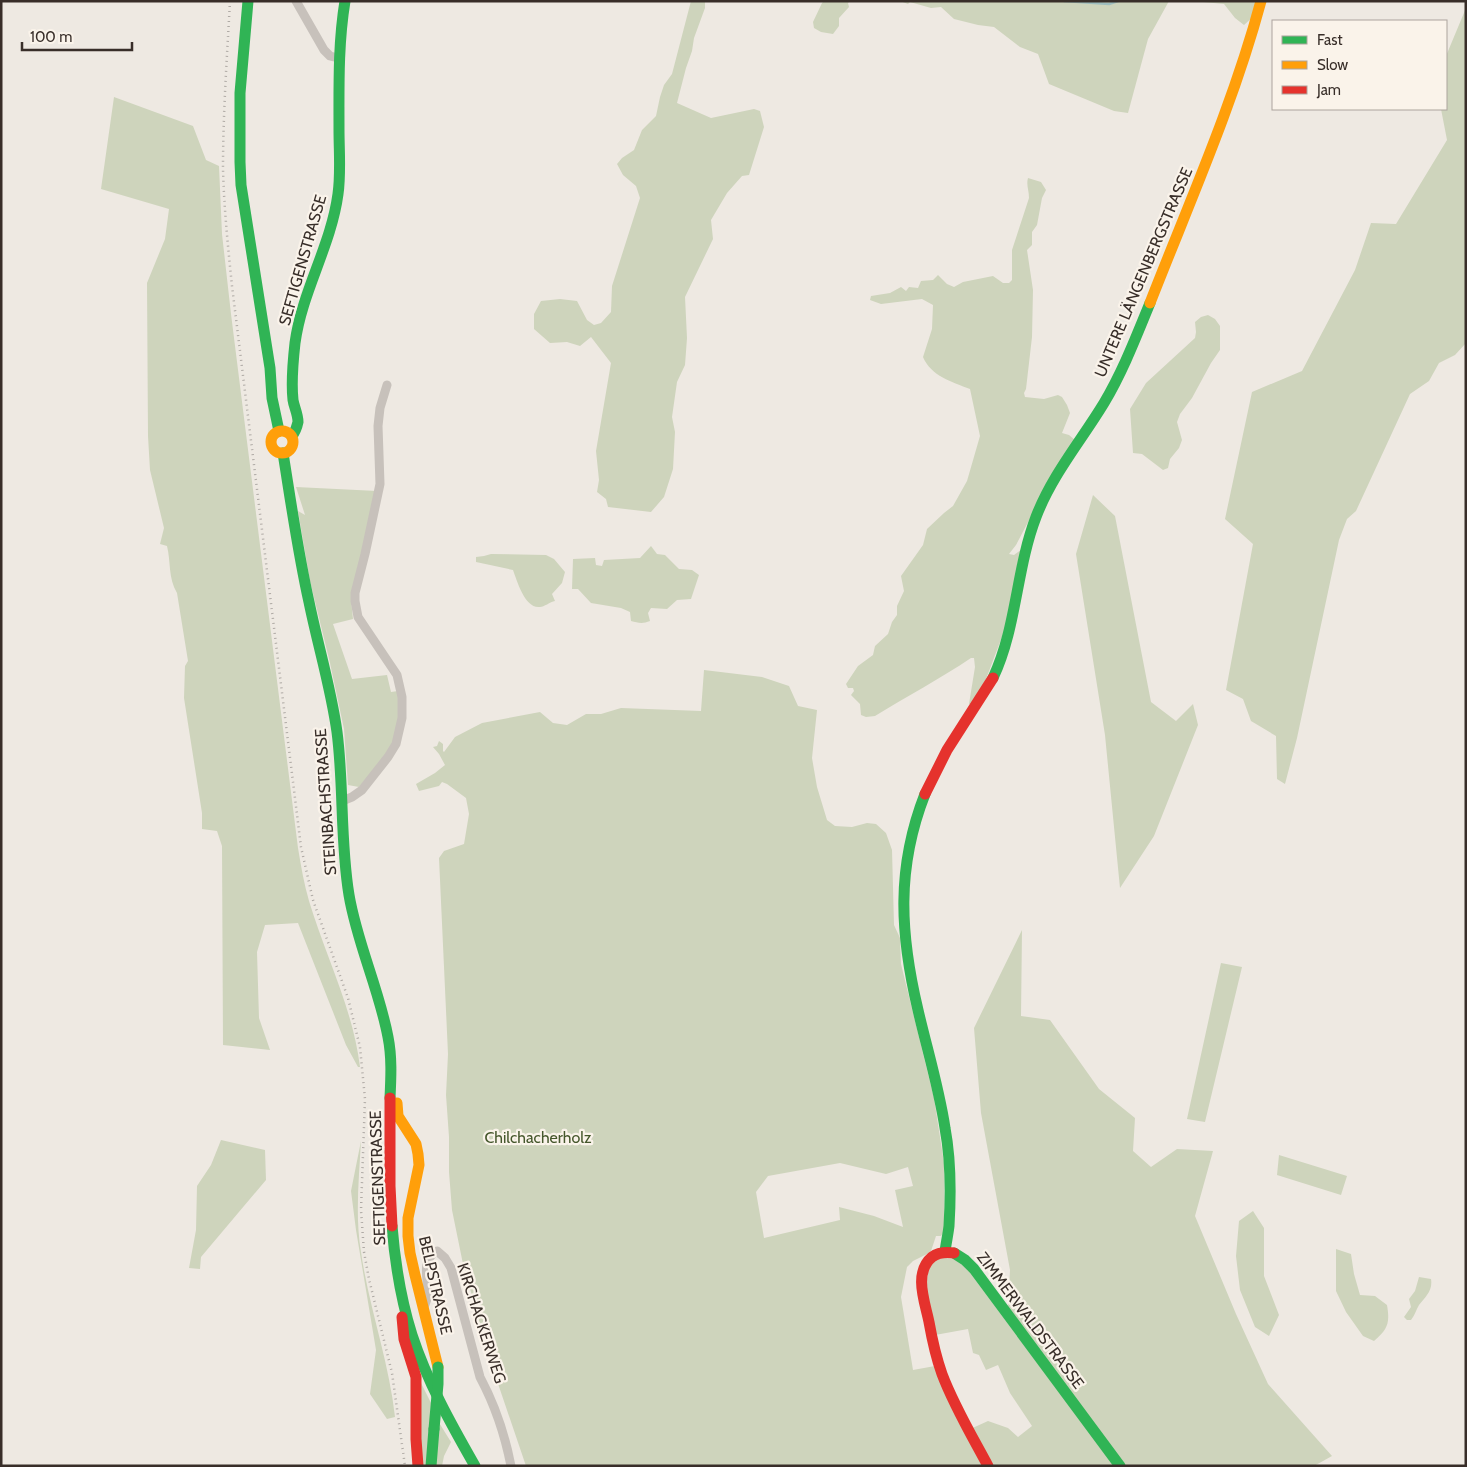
<svg xmlns="http://www.w3.org/2000/svg" width="1467" height="1467" viewBox="0 0 1467 1467" font-family="Cabin,sans-serif">
<rect width="100%" height="100%" fill="#eee9e2"/>
<path fill="#ced4bc" fill-rule="evenodd" d="M 691,1 L 705,1 L 705,8 L 694,38 L 692,51 L 686,68 L 677,103 L 711,118 L 754,109 L 760,111 L 764,127 L 749,175 L 742,176 L 727,193 L 711,220 L 713,239 L 685,297 L 687,338 L 685,365 L 677,382 L 672,417 L 675,432 L 673,469 L 664,497 L 651,512 L 608,507 L 606,499 L 597,492 L 599,480 L 596,451 L 611,363 L 591,337 L 580,346 L 567,342 L 550,343 L 534,329 L 534,314 L 541,301 L 560,299 L 577,301 L 587,320 L 594,325 L 601,323 L 611,312 L 612,286 L 640,198 L 636,186 L 623,175 L 617,164 L 622,158 L 634,150 L 642,130 L 656,116 L 660,97 L 664,85 L 672,74 Z
M 824,1 L 850,1 L 848,3 L 849,7 L 839,18 L 839,26 L 833,34 L 821,32 L 814,28 L 813,22 L 822,3 Z
M 893,1 L 1169,1 L 1148,39 L 1128,113 L 1114,111 L 1049,84 L 1038,54 L 1020,47 L 994,27 L 978,25 L 954,19 L 941,7 L 931,8 L 910,2 L 908,4 L 900,1 Z
M 1193,1 L 1258,1 L 1254,16 L 1244,25 L 1235,18 L 1224,4 Z
M 1466,8 L 1466,343 L 1455,355 L 1439,363 L 1429,381 L 1410,394 L 1356,511 L 1347,519 L 1339,540 L 1297,738 L 1285,784 L 1277,779 L 1276,736 L 1251,721 L 1243,699 L 1226,690 L 1253,544 L 1225,519 L 1252,392 L 1302,371 L 1355,270 L 1371,223 L 1396,224 L 1447,140 L 1441,109 L 1446,109 L 1446,56 Z
M 114,97 L 193,126 L 206,160 L 219,166 L 222,234 L 231,314 L 298,848 C 301,866 304,884 309,901 C 326,957 353,1009 360,1067 L 358,1067 L 346,1045 L 298,923 L 265,925 L 257,952 L 259,1018 L 270,1050 L 223,1045 L 222,846 L 217,831 L 202,829 L 202,813 L 184,698 L 185,666 L 188,661 L 177,593 C 168,578 171,562 167,546 L 160,544 L 164,528 L 150,470 L 148,436 L 147,283 L 165,239 L 169,209 L 101,189 Z
M 1028,178 L 1041,182 L 1046,190 L 1042,198 L 1037,225 L 1032,232 L 1032,245 L 1027,250 L 1033,290 L 1032,337 L 1026,389 L 1024,393 L 1025,397 L 1044,399 L 1058,395 L 1062,397 L 1067,405 L 1070,413 L 1062,433 L 1069,435 L 1075,440 L 1046,488 L 1016,545 L 1009,554 L 1014,555 L 1022,549 L 1008,621 L 986,679 L 972,705 L 969,704 L 975,667 L 974,658 L 971,658 C 940,679 907,696 875,716 L 866,717 L 861,715 L 860,704 L 851,695 L 854,691 L 853,688 L 848,688 L 846,684 L 858,666 L 873,655 L 875,646 L 888,634 L 892,622 L 897,615 L 897,606 L 904,591 L 901,576 L 923,545 L 927,529 L 944,513 L 953,506 L 967,481 L 980,436 L 970,389 C 952,382 931,376 923,357 L 932,329 L 933,305 L 922,299 L 881,304 L 870,300 L 871,296 L 890,293 L 901,287 L 906,291 L 909,287 L 918,288 L 921,281 L 933,280 L 938,275 L 947,284 L 954,287 L 963,282 L 993,276 L 1003,283 L 1009,283 L 1012,280 L 1012,250 L 1029,198 C 1029,190 1026,185 1028,178 Z
M 1208,315 L 1215,319 L 1220,326 L 1220,350 L 1211,363 L 1192,398 L 1180,414 L 1177,422 L 1182,440 L 1179,448 L 1170,459 L 1168,468 L 1163,470 L 1142,454 L 1133,453 L 1130,409 L 1146,383 L 1195,338 L 1196,332 L 1195,322 L 1201,317 Z
M 296,487 L 377,491 L 351,600 L 353,619 L 333,624 L 352,679 L 387,675 L 391,692 L 398,691 C 399,701 400,712 399,722 C 395,749 375,768 359,787 L 348,785 L 344,729 L 330,663 L 310,581 L 298,511 L 305,515 Z
M 1093,495 L 1115,516 L 1151,702 L 1176,721 L 1193,704 L 1198,725 L 1154,836 L 1120,888 L 1105,735 L 1076,554 Z
M 651,546 L 657,554 L 665,555 L 679,569 L 692,570 L 699,575 L 691,599 L 677,600 L 667,609 L 651,608 L 648,613 L 650,621 C 643,624 638,623 631,621 L 630,612 L 621,608 L 591,603 L 578,589 L 572,589 L 573,559 L 595,558 L 596,565 L 602,566 L 604,560 L 640,558 Z
M 491,554 L 546,555 L 554,559 L 565,572 L 562,583 L 552,594 L 555,601 C 550,602 544,607 540,607 C 525,609 517,581 513,570 L 476,562 L 476,557 L 484,556 Z
M 704,670 L 762,677 L 789,686 L 798,706 L 817,710 L 812,758 L 817,787 L 827,820 L 835,826 L 852,827 L 867,823 L 876,824 L 886,833 L 892,850 L 894,925 L 900,938 L 901,964 L 934,1098 L 944,1163 L 944,1232 L 941,1236 L 936,1236 L 931,1251 L 927,1254 L 913,1261 L 907,1267 L 901,1297 L 913,1370 L 935,1366 L 966,1431 L 988,1421 L 1008,1428 L 1018,1437 L 1032,1426 L 1010,1393 L 998,1365 L 986,1370 L 979,1355 L 973,1353 L 968,1329 L 935,1335 C 930,1309 910,1240 962,1262 L 1114,1466 L 526,1466 L 492,1366 L 463,1264 L 452,1210 L 449,1172 L 449,1137 L 446,1095 L 448,1054 L 439,858 L 444,851 L 464,844 L 469,814 L 466,798 L 447,784 L 442,782 L 439,786 L 419,791 L 416,784 L 435,773 L 445,765 L 439,754 L 433,747 L 437,746 L 439,741 L 443,744 L 443,751 L 444,752 L 455,737 L 482,723 L 540,712 L 553,723 L 567,725 L 586,714 L 601,714 L 621,708 L 701,711 ZM 840,1163 L 886,1174 L 908,1167 L 913,1186 L 895,1190 L 903,1227 L 874,1216 L 839,1207 L 840,1220 L 764,1238 L 756,1192 L 768,1176 Z
M 1022,930 L 1021,1016 L 1050,1020 L 1099,1089 L 1135,1118 L 1133,1151 L 1151,1167 L 1177,1149 L 1213,1151 L 1195,1216 L 1236,1314 L 1268,1384 L 1332,1456 L 1314,1466 L 1124,1466 L 1008,1308 L 1010,1270 L 981,1113 L 974,1028 Z
M 1221,963 L 1242,967 L 1205,1122 L 1187,1119 Z
M 221,1140 L 265,1150 L 266,1180 L 201,1257 L 200,1269 L 189,1268 L 196,1230 L 197,1186 L 211,1165 Z
M 361,1141 C 359,1178 355,1216 361,1252 C 369,1308 389,1361 395,1417 L 387,1419 L 370,1394 L 376,1350 L 356,1230 L 351,1191 Z
M 1279,1155 L 1347,1176 L 1341,1195 L 1277,1175 Z
M 1253,1211 L 1264,1228 L 1264,1276 L 1279,1315 L 1269,1336 L 1255,1327 L 1240,1290 L 1236,1256 L 1239,1221 Z
M 1336,1249 L 1351,1254 L 1354,1274 L 1360,1295 L 1375,1296 L 1387,1305 C 1390,1323 1388,1329 1374,1341 L 1363,1336 L 1346,1312 L 1336,1291 Z
M 1419,1277 L 1431,1279 C 1433,1291 1425,1297 1419,1305 C 1416,1310 1415,1315 1411,1320 L 1407,1320 L 1404,1317 L 1411,1307 L 1409,1299 L 1415,1291 Z
M 420,1381 L 431,1403 L 427,1466 L 421,1466 Z
M 438,1421 L 451,1442 L 444,1456 L 442,1466 L 434,1466 Z"/>
<g fill="none" stroke-linecap="round" stroke-linejoin="round">
<path stroke="#9ebebf" stroke-width="2.5" d="M 1064,1 L 1109,4 L 1118,1"/>
<path stroke="#c7c1bb" stroke-width="9" d="M 296,1 L 324,50 L 330,56 L 338,58
M 342,801 L 352,797 L 362,790 L 388,757 L 396,744 L 402,718 L 402,697 L 397,675 L 358,617 L 355,601 L 355,593 L 365,554 L 380,484 L 378,426 L 380,408 L 387,385
M 424,1307 C 425,1304 426,1302 427,1299 C 431,1284 418,1261 437,1251 L 445,1258 L 451,1268 L 480,1377 C 495,1405 505,1435 511,1466"/>
<path stroke="#30b455" stroke-width="11" d="M 248,1 L 240,93 L 240,162 L 241,185 L 270,368 L 272,398 L 279,431
M 292,436 C 295,432 297,427 298,422 C 298,414 294,407 293,400 C 291,382 293,361 295,343 C 302,291 331,246 338,194 C 341,173 339,151 339,130 C 339,86 338,44 345,1
M 283,453 C 291,503 298,553 309,602 C 318,646 331,688 337,732 C 344,786 340,841 349,895 C 357,943 379,989 388,1037 C 392,1057 391,1077 390,1098
M 993,678 C 1017,627 1016,569 1036,517 C 1052,475 1081,441 1104,403 C 1123,371 1136,337 1150,303
M 925,794 C 896,868 900,934 918,1010 C 927,1049 939,1088 945,1128 C 951,1160 951,1193 949,1226 C 948,1235 946,1243 945,1252
M 392,1226 C 395,1263 401,1300 412,1335 C 427,1381 451,1424 475,1466
M 954,1253 L 965,1260 L 974,1269 L 1120,1466
M 431,1466 L 434,1429"/>
<path stroke="#ff9f0a" stroke-width="11" d="M 1150,303 C 1189,203 1233,105 1261,1
M271 442a11 11 0 1 1 22 0a11 11 0 1 1-22 0Z
M 397,1103 L 398,1116 L 416,1144 L 418,1154 L 419,1165 L 408,1218 L 408,1236 L 410,1253 L 415,1275 L 438,1367"/>
<path stroke="#e5322d" stroke-width="11" d="M 925,794 L 947,750 L 993,678
M 390,1098 L 390,1186 L 392,1226
M 954,1253 C 946,1252 939,1252 932,1257 C 913,1273 925,1302 929,1322 C 932,1339 936,1357 942,1374 C 954,1406 972,1436 988,1466
M 402,1317 L 404,1339 L 416,1377 L 416,1439 L 418,1466"/>
<path stroke="#afaaa5" stroke-width="2.5" stroke-dasharray="1 4" stroke-linecap="butt" d="M 230,1 C 227,57 223,113 223,169 C 224,208 228,247 232,286 L 301,847 L 313,900 L 348,998 L 360,1047 L 365,1099 L 361,1210 L 364,1252 L 369,1279 L 392,1373 L 405,1466"/>
<path stroke="#30b455" stroke-width="11" d="M 434,1429 L 438,1384 L 438,1367"/>
</g>
<g text-anchor="middle" stroke-width="4.5" stroke-linejoin="round" paint-order="stroke">
<g font-size="16" fill="#382e29" stroke="#faf3ea">
<text transform="translate(302 260) rotate(-74)" y="6">SEFTIGENSTRASSE</text>
<text transform="translate(1143 272) rotate(-67)" y="6">UNTERE LÄNGENBERGSTRASSE</text>
<text transform="translate(325 802) rotate(-94)" y="6">STEINBACHSTRASSE</text>
<text transform="translate(377 1178) rotate(-92)" y="6">SEFTIGENSTRASSE</text>
<text transform="translate(436 1285) rotate(77)" y="6">BELPSTRASSE</text>
<text transform="translate(1031 1320) rotate(53)" y="6">ZIMMERWALDSTRASSE</text>
<text transform="translate(482 1323) rotate(72)" y="6">KIRCHACKERWEG</text>
</g>
<g font-size="16" fill="#45572c" stroke="#faf3ea">
<text x="538" y="1143">Chilchacherholz</text>
</g>
</g>
<rect width="1467" height="1467" fill="none" stroke="#382e29" stroke-width="5"/>
<rect x="1272" y="20" width="175" height="90" fill="#faf3ea" stroke="#aca49d"/>
<rect x="1282" y="36" width="25" height="8" fill="#30b455" stroke="#aca49d"/>
<text x="1317" y="45" font-size="15" fill="#382e29">Fast</text>
<rect x="1282" y="61" width="25" height="8" fill="#ff9f0a" stroke="#aca49d"/>
<text x="1317" y="70" font-size="15" fill="#382e29">Slow</text>
<rect x="1282" y="86" width="25" height="8" fill="#e5322d" stroke="#aca49d"/>
<text x="1317" y="95" font-size="15" fill="#382e29">Jam</text>
<path d="M22 42v8h110v-8" fill="none" stroke="#382e29" stroke-width="2.5"/>
<text x="30" y="42" font-size="15" fill="#382e29" stroke="#faf3ea" stroke-width="4" paint-order="stroke">100 m</text>
</svg>
